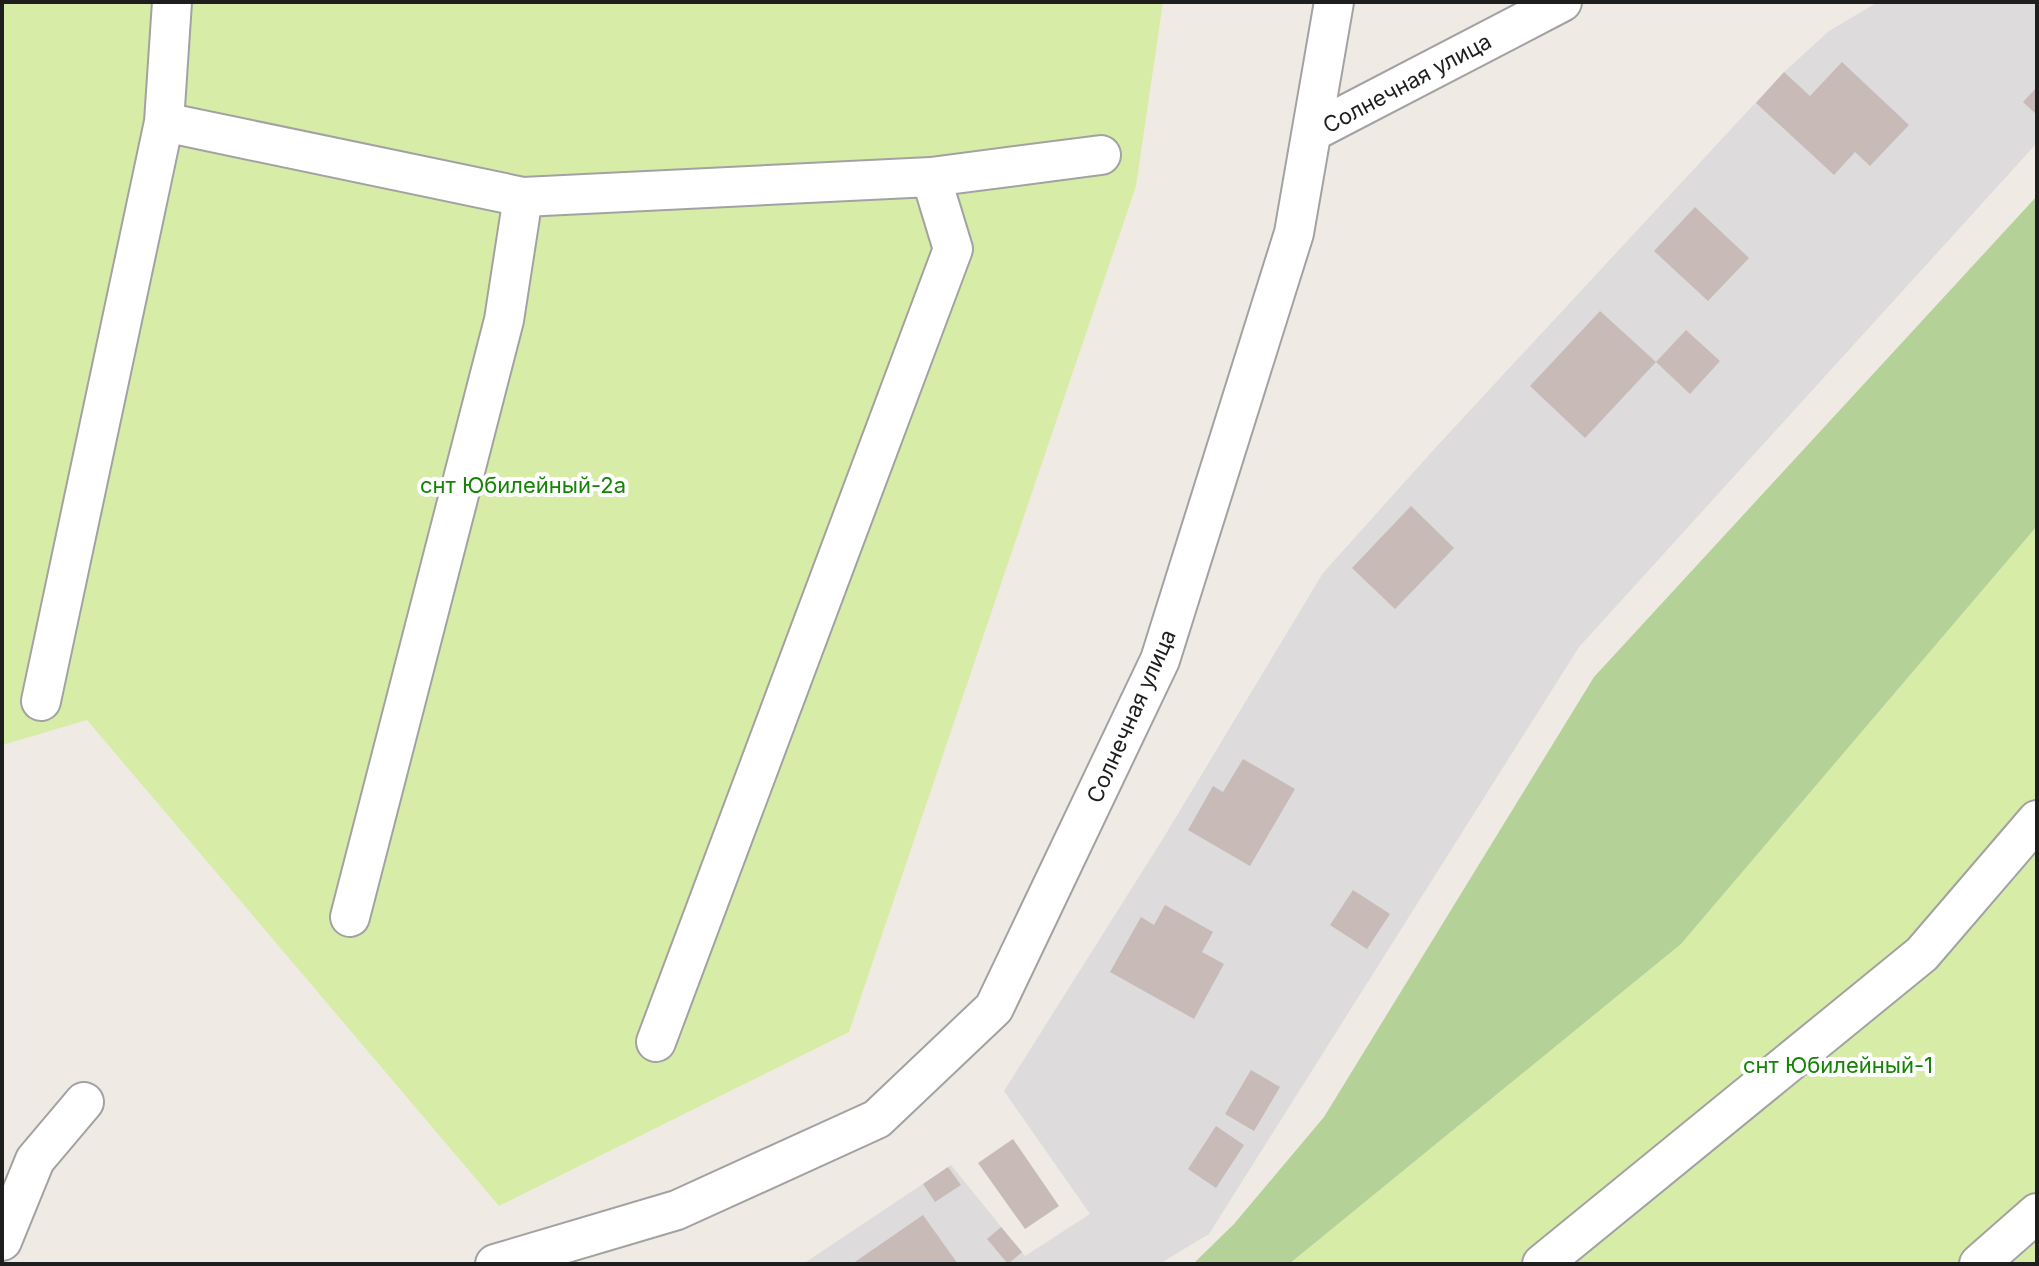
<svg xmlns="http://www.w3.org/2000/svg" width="2039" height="1266" viewBox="0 0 2039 1266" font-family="Inter,sans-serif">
<rect width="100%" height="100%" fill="#f0eae4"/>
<path fill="#dddbdc" d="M 1878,2 L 2037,2 L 2037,143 L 1579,647 L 1209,1234 L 1159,1264 L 803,1264 L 951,1165 L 1025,1256 L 1090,1214 L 1004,1091 L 1164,837 L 1323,573 L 1437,446 L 1784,72 L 1829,31 Z"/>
<path fill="#d7eda7" d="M 2,2 L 1163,2 L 1136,186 L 849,1032 L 499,1206 L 87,720 L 2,745 Z
M 2037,526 L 2037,1264 L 1289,1264 L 1681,944 Z"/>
<path fill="#b4d197" d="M 2037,196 L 2037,526 L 1681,944 L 1289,1264 L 1193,1264 L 1234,1224 L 1324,1117 L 1594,677 Z"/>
<path fill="#c8bab7" d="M 1842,62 L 1909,125 L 1870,166 L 1855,152 L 1834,175 L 1756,103 L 1784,72 L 1810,96 Z
M 2037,87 L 2037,115 L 2023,102 Z
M 1695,207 L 1749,258 L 1708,301 L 1654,251 Z
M 1600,311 L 1656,362 L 1585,438 L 1530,386 Z
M 1686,330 L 1720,361 L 1690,394 L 1656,362 Z
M 1411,506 L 1454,548 L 1395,609 L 1352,568 Z
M 1243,759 L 1295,789 L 1250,866 L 1188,830 L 1213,786 L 1223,792 Z
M 1353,890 L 1390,914 L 1367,949 L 1330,925 Z
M 1165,905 L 1213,932 L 1202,952 L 1224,964 L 1194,1019 L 1110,972 L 1141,917 L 1154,925 Z
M 1251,1070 L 1280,1087 L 1254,1131 L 1225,1114 Z
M 1216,1126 L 1244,1145 L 1216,1188 L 1188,1169 Z
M 1013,1139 L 1059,1206 L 1025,1229 L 978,1163 Z
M 948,1167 L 961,1185 L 935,1202 L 923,1184 Z
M 923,1215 L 958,1264 L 852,1264 Z
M 1001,1227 L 1022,1252 L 1008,1264 L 987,1239 Z"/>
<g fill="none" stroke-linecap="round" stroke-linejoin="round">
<defs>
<path id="minor" d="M 164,122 L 523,197 L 931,177 L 1101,155
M 1312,132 L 1562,2
M 41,701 L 164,122 L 172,2
M 350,917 L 504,320 L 523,197
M 656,1042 L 953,249 L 931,177
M 2,1241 L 35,1160 L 84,1102
M 495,1264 L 677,1210 L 877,1119 L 994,1008 L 1160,660 L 1294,233 L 1334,2
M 1542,1264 L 1922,954 L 2037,820
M 1979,1264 L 2037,1213"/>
</defs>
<use href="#minor" stroke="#a2a2a2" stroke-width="42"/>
<use href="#minor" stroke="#fff" stroke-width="38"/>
</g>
<g text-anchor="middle" stroke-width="8" stroke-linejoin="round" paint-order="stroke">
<g font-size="22" fill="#1e1e1e" stroke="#fff">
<text transform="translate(1407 83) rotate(-28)" y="8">Солнечная улица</text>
<text transform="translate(1131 716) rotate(-66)" y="8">Солнечная улица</text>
</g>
<g font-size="22" fill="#158306" stroke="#fff">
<text x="523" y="493">снт Юбилейный-2а</text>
<text x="1838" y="1073">снт Юбилейный-1</text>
</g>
</g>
<rect width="2039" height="1266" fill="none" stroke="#1e1e1e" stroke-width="8"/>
</svg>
